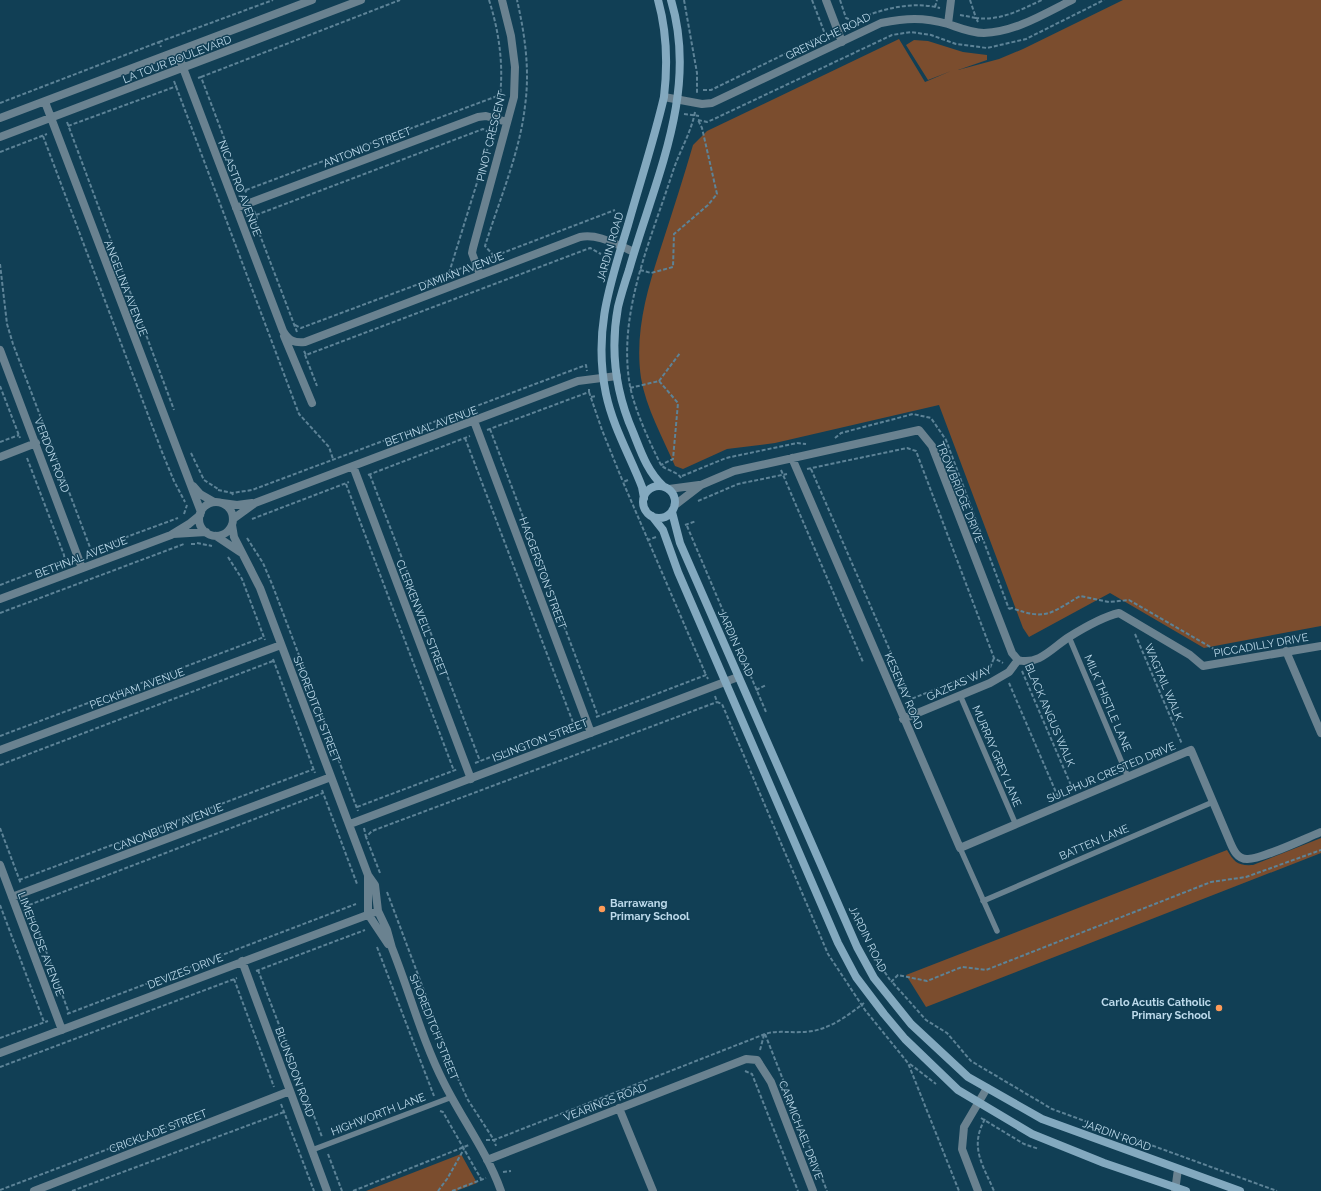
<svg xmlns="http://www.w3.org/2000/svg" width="1321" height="1191" viewBox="0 0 1321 1191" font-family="Raleway,sans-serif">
<rect width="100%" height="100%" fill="#113f55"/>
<path fill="#7b4d2e" d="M 1123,0 L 1321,0 L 1321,626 L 1204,648 L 1110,593 L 1029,637 L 1023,628 L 939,405 L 775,443 L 727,449 L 683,469 L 675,466 C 663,438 646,408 641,378 C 634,329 649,284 664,238 C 674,207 684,176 693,145 L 707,131 L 899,39 L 925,82 L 951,71 L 928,80 L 906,45 L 914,40 L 928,41 L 963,52 L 987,55 L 987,60 L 958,70 L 999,59 L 1023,49 Z
M 1321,838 L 1321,853 L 926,1007 L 906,975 L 1227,850 C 1234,862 1238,866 1253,865 Z
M 461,1154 L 477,1183 L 456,1191 L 366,1191 Z"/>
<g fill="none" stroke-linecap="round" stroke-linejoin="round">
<path stroke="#5d8397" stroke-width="2" stroke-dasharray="4 2" stroke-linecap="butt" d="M 489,0 C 500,34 505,73 498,109
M 684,0 L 697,73 L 697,93
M 812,0 L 825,34
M 840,0 L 846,18 L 853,21
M 970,0 L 976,18 C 1001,21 1020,10 1042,0
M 935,7 L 937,0
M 960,15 L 976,18 L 978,22
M 845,25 C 875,11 907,0 940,8
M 159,42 L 273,0
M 201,77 L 400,0
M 198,78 L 201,77 L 243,188
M 174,81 L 299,414 L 329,447 L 333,459
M 703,90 L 711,90 L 828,33
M 0,103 L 159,42 L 161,47
M 684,114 L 699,116
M 698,120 L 707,122 L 714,119 L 892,35 L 911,32 L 931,35 L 956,44 L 987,48 L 1026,39 L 1104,0
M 67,122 L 174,410
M 68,126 L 177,86
M 43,136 L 162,452 L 174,481 L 185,502
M 0,152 L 47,134
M 239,190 L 243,188 L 247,193
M 246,190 L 500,95
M 254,211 L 257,218 L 255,222 L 297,332
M 256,215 L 483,129 L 492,134
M 494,256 L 485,246 C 499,201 520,152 525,106 C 530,70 525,35 517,0
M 602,259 L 608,260
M 484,260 L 615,210
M 0,264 L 7,324 L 13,344 L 91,550
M 640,270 L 651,273 L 673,267 L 674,234 L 708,205 L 717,194 L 702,128 L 698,120
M 449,273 L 489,144
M 295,325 L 301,328 L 467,266
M 304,351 L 306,355 L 590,248 L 601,254
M 305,355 L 317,386
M 659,381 L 680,353
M 0,386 L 20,438
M 630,388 L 659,381 L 678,403 L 673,459 L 661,465
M 589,392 L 602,430 L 623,482
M 591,397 L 596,396
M 490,429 L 598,716
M 487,430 L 589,392 L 589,389
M 465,438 L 574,725
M 835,438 L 841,433 L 913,414 L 931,418 L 946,440 L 1009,609
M 0,442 L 19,435
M 191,453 L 204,480 L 218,489
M 27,458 L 64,555 L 65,564
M 807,469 L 907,448 L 916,451 L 994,658 L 1003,663
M 811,469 L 911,699 L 990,668 L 994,658
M 781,470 L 863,662
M 368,475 L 470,436
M 370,475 L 480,761
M 682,476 L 726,458 L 797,443 L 806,444
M 681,478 C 677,471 667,471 661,465 C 650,443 635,411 630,386 C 617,313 651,240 673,171 C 680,150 691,133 695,112
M 628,480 L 623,482 L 648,540
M 346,484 L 454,771
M 218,490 L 232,493
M 233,495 L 232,493 L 252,490 L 586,365 L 587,371
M 698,501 L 738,484 L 787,474
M 184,514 L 187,505
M 252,519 L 349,482
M 685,525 L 696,521
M 687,526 L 766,712
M 656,537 L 648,540 L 706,675
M 247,538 L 263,563 L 272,584 L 358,811
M 197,543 L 212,546
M 191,544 L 197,544
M 91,550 L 178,518
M 228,557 L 242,579 L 265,640
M 0,585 L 68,559
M 1009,609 L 1012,608 C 1046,621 1051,613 1080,596 L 1109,602 L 1129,600 L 1219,652
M 0,613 L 184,544
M 1135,634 L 1182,744
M 273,659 L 315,773
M 1022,671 L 1073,790
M 1009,683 L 1058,797
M 756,690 L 766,685
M 715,696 L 717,702 L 722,704 L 828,954 L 865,1010 L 908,1063 L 959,1191
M 596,717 L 706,675 L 708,679
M 0,736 L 264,637
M 475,763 L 577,724
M 0,765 L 273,661
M 322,790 L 357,884
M 357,807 L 458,769
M 0,828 L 21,884
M 364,828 L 366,837
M 380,873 L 366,837 L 372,831 L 717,702
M 19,880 L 314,769
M 387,892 L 453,1068 L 468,1100 L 494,1140 L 765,1034 C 778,1030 789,1033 802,1032 C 826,1032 846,1017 864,1003
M 0,905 L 44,1022
M 29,905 L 323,793
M 29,905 L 69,1013
M 377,947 L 434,1096
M 878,962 L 890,980
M 258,970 L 322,1137
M 256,971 L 365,930
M 234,979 L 274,1087
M 891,982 L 898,975 L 927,981 L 962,967 L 986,970 L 1211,882 L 1246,877 L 1321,850
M 893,983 L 926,1020 L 947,1033 L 971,1061 L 1052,1109 L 1277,1191
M 67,1014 L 356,904
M 765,1034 L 827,1191
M 0,1038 L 48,1021
M 760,1050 L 764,1035
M 910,1064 L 936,1084
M 0,1067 L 237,978
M 745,1071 L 752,1074 L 798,1191
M 281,1104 L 314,1191
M 440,1111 L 443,1112 L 481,1179
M 981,1118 L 1024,1144 L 1039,1149
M 985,1119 C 969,1147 983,1165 994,1191
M 486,1140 L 494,1140 L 496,1146
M 328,1154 L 342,1191
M 503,1172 L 511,1171
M 0,1190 L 201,1114
M 72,1191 L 284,1112
M 353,1191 L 469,1145
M 438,1191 L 447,1179 L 464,1149
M 452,1191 L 486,1178"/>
<path stroke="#6a8290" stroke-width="5.5" d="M 1069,637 L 1128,777
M 960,695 L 1016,825
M 960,848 L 997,931
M 983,901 L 1213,802
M 312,1150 L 452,1097"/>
<path stroke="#6a8290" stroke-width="8" d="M 826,0 L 842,42
M 948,24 L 951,0
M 177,52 L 283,331 C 289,341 294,343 305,342 L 580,237 C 598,233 617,245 634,252
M 664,97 L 702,104 L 712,103 L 881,23 C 906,18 923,17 948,24 C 960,28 971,33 984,33 C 1015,32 1044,14 1072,0
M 45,102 L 201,512
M 0,118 L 312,0
M 0,137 L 361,0
M 236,208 L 478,117 L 486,116 L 507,122
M 480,275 L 472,253 L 473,248 L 514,97 L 515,67 L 511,36 L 502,0
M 284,336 L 312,403
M 0,350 L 82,568
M 474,421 L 591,733
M 0,457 L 36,443
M 792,458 L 960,848 L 1191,750 L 1230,842 C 1233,849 1237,859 1247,859 C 1260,860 1306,838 1321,832
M 353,466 L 471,779
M 193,486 L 200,494 L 214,502
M 669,489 L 699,485
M199 519a17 17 0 1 1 34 0a17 17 0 1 1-34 0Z
M 222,503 L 237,505 L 252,503
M 675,505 L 701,485 L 734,471 L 919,430 L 932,446 L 1012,653 L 1018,660
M 233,519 L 255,503 L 578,381 L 617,376
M 232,525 L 234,537 L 260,588 L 368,875 L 375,885 L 378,911 L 387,930 L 392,948 C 410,993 422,1040 444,1083 C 462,1119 487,1152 501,1191
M 173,534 L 206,532
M 216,536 L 240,552
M 0,599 L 171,535 L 189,524 L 200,515
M 1286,651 L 1321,733
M 1018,660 C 1039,666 1053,647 1069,637 C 1085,627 1102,617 1119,613 L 1190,655 L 1203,666 L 1321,646
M 903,719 L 990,683 L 1009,672 L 1018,660
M 0,750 L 281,645
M 350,824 L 738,677
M 0,865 L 62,1030
M 368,876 L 368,914 L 388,944
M 12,897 L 331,777
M 242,961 L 327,1191
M 0,1053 L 378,911
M 619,1108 L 653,1191
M 487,1160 L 746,1059 L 757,1060 L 771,1082 L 813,1191
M 34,1191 L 290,1091
M 978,1191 L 962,1149 L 964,1127 L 987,1088
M 1175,1191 L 1178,1169"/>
<path stroke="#83a9bf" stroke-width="8" d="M643 502a16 16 0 1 1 32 0a16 16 0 1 1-32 0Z
M 663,486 C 647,471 641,452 633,432 C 616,393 610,350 618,307 C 621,295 625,282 629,270 C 654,181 699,93 671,0
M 644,498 L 642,487 C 630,456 613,427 606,394 C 593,331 610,284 628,225 C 640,182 654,140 664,97 C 668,63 667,32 658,0
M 672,512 L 680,543 L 857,947 L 874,978 L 911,1024 L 968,1077 L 1042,1119 L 1240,1191
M 652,516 L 663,530 L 678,572 L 838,943 L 856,977 L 884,1014 L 905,1039 L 958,1090 L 1032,1134 L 1104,1163 L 1186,1191"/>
</g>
<g fill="#fe9b58" stroke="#113f55" stroke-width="1.5">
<circle cx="602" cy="909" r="4"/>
<circle cx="1219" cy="1008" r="4"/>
</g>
<g text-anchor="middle" stroke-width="3" stroke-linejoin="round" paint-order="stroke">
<g font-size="11" fill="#bddaeb" stroke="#113f55">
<text transform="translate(828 36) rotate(-26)" y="4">GRENACHE ROAD</text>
<text transform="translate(177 59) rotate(-21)" y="4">LA TOUR BOULEVARD</text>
<text transform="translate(491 136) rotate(-76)" y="4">PINOT CRESCENT</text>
<text transform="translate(367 147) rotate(-21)" y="4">ANTONIO STREET</text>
<text transform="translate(240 188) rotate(69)" y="4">NICASTRO AVENUE</text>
<text transform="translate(610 247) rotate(-74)" y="4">JARDIN ROAD</text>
<text transform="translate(461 271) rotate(-21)" y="4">DAMIAN AVENUE</text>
<text transform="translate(126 288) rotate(69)" y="4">ANGELINA AVENUE</text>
<text transform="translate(431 426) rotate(-20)" y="4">BETHNAL AVENUE</text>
<text transform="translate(52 455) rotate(69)" y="4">VERDON ROAD</text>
<text transform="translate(960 492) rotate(68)" y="4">TROWBRIDGE DRIVE</text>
<text transform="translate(81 557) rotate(-21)" y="4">BETHNAL AVENUE</text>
<text transform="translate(543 573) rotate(70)" y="4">HAGGERSTON STREET</text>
<text transform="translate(422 618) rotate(69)" y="4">CLERKENWELL STREET</text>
<text transform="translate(736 643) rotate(66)" y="4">JARDIN ROAD</text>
<text transform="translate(1261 645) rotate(-10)" y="4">PICCADILLY DRIVE</text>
<text transform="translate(1164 682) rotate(67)" y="4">WAGTAIL WALK</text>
<text transform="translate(959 683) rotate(-24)" y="4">GAZEAS WAY</text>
<text transform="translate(137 688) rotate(-20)" y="4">PECKHAM AVENUE</text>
<text transform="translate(904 691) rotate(67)" y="4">KESENAY ROAD</text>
<text transform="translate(1108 703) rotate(67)" y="4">MILK THISTLE LANE</text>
<text transform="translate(317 709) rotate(69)" y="4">SHOREDITCH STREET</text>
<text transform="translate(1050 715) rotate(67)" y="4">BLACK ANGUS WALK</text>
<text transform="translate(540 740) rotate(-21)" y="4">ISLINGTON STREET</text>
<text transform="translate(997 756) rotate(67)" y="4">MURRAY GREY LANE</text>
<text transform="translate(1111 772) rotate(-23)" y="4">SULPHUR CRESTED DRIVE</text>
<text transform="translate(168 827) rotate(-21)" y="4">CANONBURY AVENUE</text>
<text transform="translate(1094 842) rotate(-23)" y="4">BATTEN LANE</text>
<text transform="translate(868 939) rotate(64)" y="4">JARDIN ROAD</text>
<text transform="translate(41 944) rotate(69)" y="4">LIMEHOUSE AVENUE</text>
<text transform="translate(185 971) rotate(-21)" y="4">DEVIZES DRIVE</text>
<text transform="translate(434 1027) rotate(68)" y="4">SHOREDITCH STREET</text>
<text transform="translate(295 1072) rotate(70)" y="4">BLUNSDON ROAD</text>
<text transform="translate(605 1102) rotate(-21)" y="4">VEARINGS ROAD</text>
<text transform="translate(378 1114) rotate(-21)" y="4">HIGHWORTH LANE</text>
<text transform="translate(801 1130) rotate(69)" y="4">CARMICHAEL DRIVE</text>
<text transform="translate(158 1131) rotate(-21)" y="4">CRICKLADE STREET</text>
<text transform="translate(1117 1135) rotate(20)" y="4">JARDIN ROAD</text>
</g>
<g font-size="11" font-weight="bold" fill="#bddaeb" stroke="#113f55" text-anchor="start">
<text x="610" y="907">Barrawang<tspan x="610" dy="13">Primary School</tspan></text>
<text x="1211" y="1006" text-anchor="end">Carlo Acutis Catholic<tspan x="1211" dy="13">Primary School</tspan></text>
</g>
</g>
</svg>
